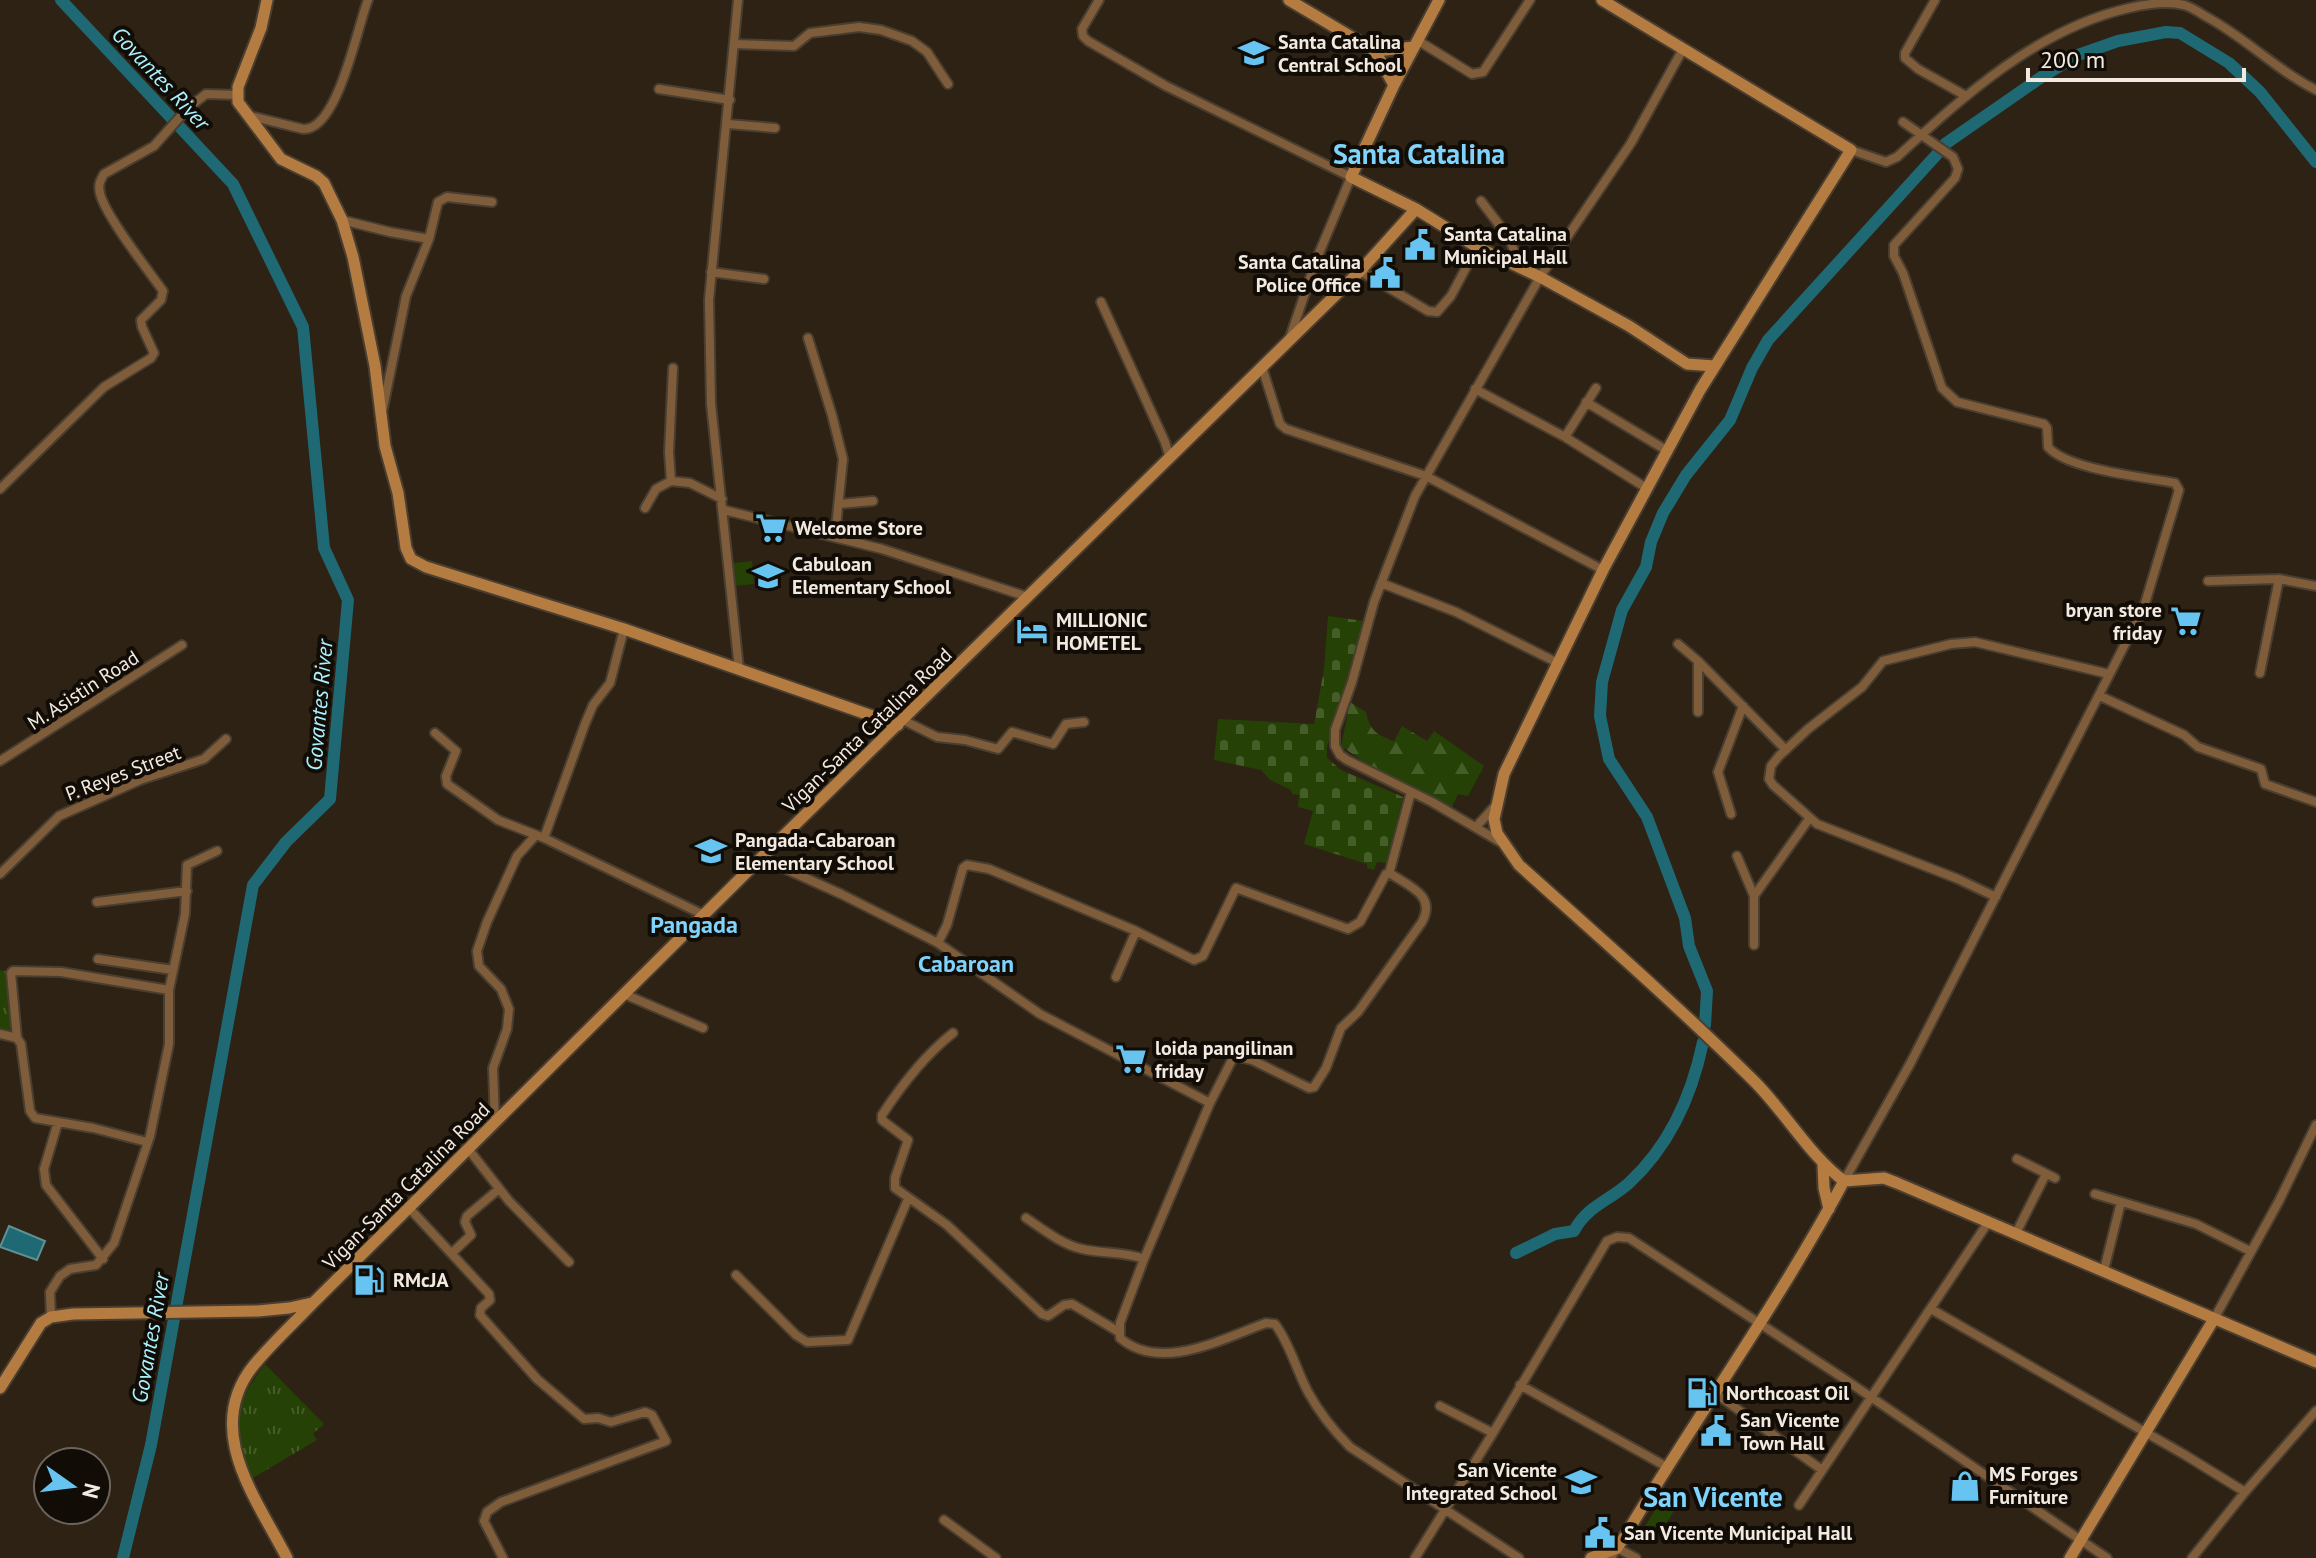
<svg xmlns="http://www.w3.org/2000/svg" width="2316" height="1558" viewBox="0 0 2316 1558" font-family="'PT Sans',sans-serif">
<defs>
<pattern id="grass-tufts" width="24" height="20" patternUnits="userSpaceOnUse" patternTransform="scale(2)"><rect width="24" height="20" fill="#254105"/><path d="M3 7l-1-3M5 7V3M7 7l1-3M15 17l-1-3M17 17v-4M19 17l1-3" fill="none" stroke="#455d29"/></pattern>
<pattern id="forest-firs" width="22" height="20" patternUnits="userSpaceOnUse" patternTransform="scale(2)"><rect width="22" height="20" fill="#254105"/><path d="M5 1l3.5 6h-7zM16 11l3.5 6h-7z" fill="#455d29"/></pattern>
<pattern id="cemetery-stones" width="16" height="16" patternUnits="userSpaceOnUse" patternTransform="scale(2)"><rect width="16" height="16" fill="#254105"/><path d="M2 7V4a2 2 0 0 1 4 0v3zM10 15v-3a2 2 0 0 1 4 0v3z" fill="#455d29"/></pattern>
</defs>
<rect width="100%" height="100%" fill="#2d2213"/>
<path fill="url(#grass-tufts)" d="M 0,970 L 9,972 L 13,1033 L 0,1031 Z
M 265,1364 L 324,1424 L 313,1434 L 317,1440 L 251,1479 C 229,1428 232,1408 265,1364 Z"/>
<path fill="url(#forest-firs)" d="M 1350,702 L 1366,712 C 1370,731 1377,735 1394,741 L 1402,726 L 1427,741 L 1434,731 L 1484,766 L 1468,796 L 1458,794 L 1451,809 L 1367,764 L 1341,746 Z"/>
<path fill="url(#cemetery-stones)" d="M 1328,616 L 1364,621 L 1327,747 L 1327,758 L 1341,770 L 1403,797 L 1386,863 L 1377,862 L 1374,870 L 1367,868 L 1367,864 L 1304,844 L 1313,811 L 1298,807 L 1299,795 L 1292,794 L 1291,790 L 1270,780 L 1261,770 L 1214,760 L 1218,719 L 1314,724 L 1324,669 Z"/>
<path fill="#254105" d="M 752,561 L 754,584 L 734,586 L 732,563 Z
M 1660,1502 L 1674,1511 L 1658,1537 L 1644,1528 Z"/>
<path fill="#1e6974" stroke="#5e9094" stroke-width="2" d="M 9,1226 L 45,1241 L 37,1260 L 0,1247 Z"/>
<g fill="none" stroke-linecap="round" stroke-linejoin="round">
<path stroke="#1e6974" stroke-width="12" d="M 61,0 L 233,184 L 303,327 L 324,548 L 348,600 L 330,799 L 286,842 L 253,885 L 151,1445 L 123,1558
M 1945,144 L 2043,76 L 2078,55 L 2118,41 L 2166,32 L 2180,33 L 2229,63 L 2260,92 L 2316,162
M 1705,1025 L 1707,991 L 1689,946 L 1685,918 L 1647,817 L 1609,759 L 1600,716 L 1602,682 L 1622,610 L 1646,567 L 1651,542 L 1663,513 L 1686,475 L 1730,420 L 1752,368 L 1768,340 L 1939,152
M 1516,1253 L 1555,1234 L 1574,1231 C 1587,1206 1609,1201 1629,1183 C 1669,1146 1692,1095 1703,1042"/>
<defs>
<path id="street" d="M 738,0 L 709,300 L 711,404 L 739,669
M 1099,0 L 1082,29 L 1083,36 L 1088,41 L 1166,86 L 1351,177 L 1317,258 L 1289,340
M 1935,0 L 1905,53 L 1905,58 L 1918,69 L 1966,96
M 1417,40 L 1472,74 L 1483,72 L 1530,0
M 734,44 L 794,46 L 810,33 L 859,27 L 881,30 L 912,41 L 927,52 L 948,84
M 659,89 L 730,100
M 250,116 L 303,129 C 338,131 357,27 368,0
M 728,124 L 775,128
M 1851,150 L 1886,162 L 1897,157 C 1965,95 2037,29 2129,8 C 2146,4 2167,1 2184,5 C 2191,7 2199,12 2205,16 C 2245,37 2276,70 2316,90
M 1481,201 L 1510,239 L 1519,266
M 342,220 L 390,232 L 429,239
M 1360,271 L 1428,311 L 1437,312 L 1451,296 L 1477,247
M 711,272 L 764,279
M 1101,302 L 1165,442 L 1170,458
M 808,338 L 832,415 L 843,459 L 835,537
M 1262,367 L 1280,424 L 1286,429 L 1426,476 L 1603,570
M 673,368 L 669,452 L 671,481 L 690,483 L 722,499
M 1475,389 L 1565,437 L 1648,489
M 1586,402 L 1666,450
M 383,408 L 406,296 L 429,239 L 438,202 L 447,197 L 492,202
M 1565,437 L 1596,388
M 0,489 L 104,387 L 151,358 L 154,353 L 142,327 L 141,320 L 161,300 L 163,291 C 148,270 104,214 100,193 C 98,185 100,181 104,174 L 154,146 L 188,108 L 206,94 L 237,95
M 839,504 L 873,501
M 645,508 L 656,489 L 671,481
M 724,510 L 882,549 L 1028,597
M 2208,581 L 2279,579 L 2316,586
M 1381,583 L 1456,612 L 1558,663
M 1678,644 L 1698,661 L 1786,750
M 2260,673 L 2279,579
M 2100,696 L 2184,735 L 2198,747 L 2261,769 L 2265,784 L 2316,802
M 1698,712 L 1698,661
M 903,720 L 937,737 L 965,740 L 998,749 L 1012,732 L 1053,744 L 1066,724 L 1084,722
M 435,733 L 456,751 L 446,776 L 447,784 L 498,820 L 544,838 L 704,915
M 0,761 L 182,645
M 1731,814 L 1718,772 L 1743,706
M 1476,827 L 1496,805
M 544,838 L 585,724 L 593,705 L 610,683 L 624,629
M 1502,843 L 1432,802 L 1347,760 L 1340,755 L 1335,746 L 1335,730 L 1352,682 L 1374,602 L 1415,496 L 1540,277 L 1631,143 L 1683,49
M 1737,856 L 1754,896 L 1754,945
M 761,858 L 841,894 L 938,943 L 1040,1014 L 1210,1103
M 0,874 L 59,816 L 140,780 L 204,759 L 226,739
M 1389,874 L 1411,792
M 1754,896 L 1809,819
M 1996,897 L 1958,879 L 1817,824 L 1773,785 L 1769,779 L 1771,766 L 1779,756 L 1808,729 L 1862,687 L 1883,661 L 1951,644 L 1975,642 L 2109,674
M 97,902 L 187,891
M 938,943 L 947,925 L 963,868 L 967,865 L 989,869 L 1136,931 L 1194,960 L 1203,956 L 1236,888 L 1348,929 L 1360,922 L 1386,874 L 1391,874 C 1411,887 1436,896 1422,922 L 1358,1012 L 1341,1028 L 1326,1068 L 1314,1087 L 1309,1088 L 1252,1060 L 1234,1056 L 1210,1103 L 1144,1259 L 1120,1323 L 1120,1338 C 1161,1373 1224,1338 1266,1323 L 1275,1324 C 1290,1344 1296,1369 1308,1392 C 1319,1412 1334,1431 1350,1447 L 1519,1558
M 98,959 L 173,970
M 1116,977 L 1136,931
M 624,994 L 703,1028
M 953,1033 C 925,1055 901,1086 882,1115 L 882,1120 L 908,1140 L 895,1178 L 895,1188 L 947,1225 L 1042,1314 L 1048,1316 L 1064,1305 L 1072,1304 L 1119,1332
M 0,1034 L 17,1038 L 21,1044 L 30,1111 L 35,1118 L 93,1128 L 147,1142
M 17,1038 L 11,973 L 13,971 L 61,972 L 169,990
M 58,1122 L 44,1169 L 46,1185 L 103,1259
M 495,1123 L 493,1068 L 507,1029 L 509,1009 L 501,989 L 479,966 L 477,951 L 487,922 L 517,856 L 536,835
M 469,1150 L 509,1201 L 569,1262
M 2017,1159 L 2055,1178
M 1844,1181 L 1910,1064 L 2144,607 L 2179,490 L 2175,483 C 2145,477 2068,470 2048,447 L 2047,428 L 2044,424 L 1957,402 L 1942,388 L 1903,273 L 1894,256 L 1894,245 L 1955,178 L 1958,169 L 1953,157 L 1903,122
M 2095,1194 L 2196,1224 L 2250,1251
M 410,1209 L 489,1294 L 490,1300 L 481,1308 L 480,1315 L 537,1379 L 584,1419 L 598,1418 L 611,1422 L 645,1412 L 652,1415 L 666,1441 L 501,1502 L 487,1512 L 484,1521 L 503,1558
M 1026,1218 C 1044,1230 1061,1244 1082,1249 C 1102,1254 1124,1251 1144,1259
M 2016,1233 L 2046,1174
M 453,1252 L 471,1235 L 465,1222 L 467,1216 L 499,1189
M 2104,1270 L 2121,1202
M 736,1275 L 796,1335 L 807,1342 L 848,1340 L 908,1199
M 1931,1309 L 2185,1455 L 2245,1492
M 51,1317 L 50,1292 L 60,1276 L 70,1269 L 96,1265 L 114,1243 L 150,1136 L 169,1044 L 169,990 L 185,914 L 187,865 L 217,851
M 2214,1319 L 2279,1201 L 2316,1125
M 1520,1385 L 1667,1467
M 1715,1393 L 1822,1470
M 1440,1406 L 1493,1433
M 1799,1505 L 1989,1221
M 944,1520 L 996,1558
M 1415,1558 L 1493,1433 L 1607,1241 L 1617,1237 L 1629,1238 L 1843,1378 L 2107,1558
M 1611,1558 L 1617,1548 L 1636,1558
M 2192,1558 L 2245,1492 L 2316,1411"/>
<path id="secondary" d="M 267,0 L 261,28 L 238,87 L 238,102 L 281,159 L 316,176 L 324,183 L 342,220 L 353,257 L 375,366 L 385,446 L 398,493 L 406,548 L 411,559 L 426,567 L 624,629 L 898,725
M 1289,0 L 1375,51 L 1394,85
M 1439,0 L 1394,85 L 1351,177 L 1416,209 L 1477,247 L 1540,277 L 1629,326 L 1687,364 L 1714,366
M 1602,0 L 1851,150 L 1700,390 L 1603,570 L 1504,774 L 1494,819 L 1497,833 L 1519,865 C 1598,936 1678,1006 1754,1081 C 1786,1113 1808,1154 1844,1181 L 1884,1178 L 1897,1183 L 2316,1362
M 1375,51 L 1414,47
M 1823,1165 L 1824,1188 L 1829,1209
M 0,1388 L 41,1323 L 51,1317 L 73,1314 L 258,1311 L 289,1308 L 312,1303
M 287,1558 C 256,1498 202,1429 254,1365 C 272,1343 294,1323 314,1302 L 761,858 L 1360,271 L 1416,209
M 1591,1558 L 1617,1548 L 1625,1536 C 1696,1417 1778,1304 1844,1181
M 2070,1558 L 2214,1319"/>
</defs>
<use href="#street" stroke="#493e30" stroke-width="12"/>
<use href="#secondary" stroke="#493e30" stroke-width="15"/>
<use href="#street" stroke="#805d3a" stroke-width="8"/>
<use href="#secondary" stroke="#b57c42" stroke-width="11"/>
</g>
<defs>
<symbol id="school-bare" viewBox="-9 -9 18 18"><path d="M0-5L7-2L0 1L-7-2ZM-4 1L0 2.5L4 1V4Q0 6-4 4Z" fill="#67c4f0" stroke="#110c06" stroke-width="2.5" paint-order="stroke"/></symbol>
<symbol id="civic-bare" viewBox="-9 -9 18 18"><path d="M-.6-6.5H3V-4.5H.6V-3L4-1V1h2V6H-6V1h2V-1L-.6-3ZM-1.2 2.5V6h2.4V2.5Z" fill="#67c4f0" stroke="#110c06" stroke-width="2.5" paint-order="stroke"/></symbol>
<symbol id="supermarket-bare" viewBox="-9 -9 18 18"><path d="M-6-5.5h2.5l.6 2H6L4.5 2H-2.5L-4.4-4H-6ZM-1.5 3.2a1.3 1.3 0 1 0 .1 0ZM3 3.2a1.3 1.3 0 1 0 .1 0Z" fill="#67c4f0" stroke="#110c06" stroke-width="2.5" paint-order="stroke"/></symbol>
<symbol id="hotel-bare" viewBox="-9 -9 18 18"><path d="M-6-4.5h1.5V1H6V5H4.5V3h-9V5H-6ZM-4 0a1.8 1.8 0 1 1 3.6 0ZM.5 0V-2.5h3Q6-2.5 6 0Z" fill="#67c4f0" stroke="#110c06" stroke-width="2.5" paint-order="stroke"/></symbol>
<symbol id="fuel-bare" viewBox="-9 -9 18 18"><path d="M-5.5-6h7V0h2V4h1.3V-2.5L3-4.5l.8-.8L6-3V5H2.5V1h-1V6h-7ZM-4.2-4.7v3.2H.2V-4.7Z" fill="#67c4f0" stroke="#110c06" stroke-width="2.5" paint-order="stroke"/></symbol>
<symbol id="shop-bare" viewBox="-9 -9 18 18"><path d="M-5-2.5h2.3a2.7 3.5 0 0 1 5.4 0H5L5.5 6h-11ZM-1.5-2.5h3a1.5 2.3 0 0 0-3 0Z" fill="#67c4f0" stroke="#110c06" stroke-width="2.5" paint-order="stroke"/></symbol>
</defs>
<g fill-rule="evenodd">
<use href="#school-bare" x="1232" y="31" width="44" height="44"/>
<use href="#civic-bare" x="1398" y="223" width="44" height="44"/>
<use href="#civic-bare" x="1363" y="251" width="44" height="44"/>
<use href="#supermarket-bare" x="749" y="506" width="44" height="44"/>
<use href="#school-bare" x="746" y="554" width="44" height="44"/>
<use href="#supermarket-bare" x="2164" y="599" width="44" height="44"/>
<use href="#hotel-bare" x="1010" y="609" width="44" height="44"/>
<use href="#school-bare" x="689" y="829" width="44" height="44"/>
<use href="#supermarket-bare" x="1109" y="1037" width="44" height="44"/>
<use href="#fuel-bare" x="347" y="1258" width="44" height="44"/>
<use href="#fuel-bare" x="1680" y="1371" width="44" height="44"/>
<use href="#civic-bare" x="1694" y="1409" width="44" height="44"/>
<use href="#school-bare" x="1559" y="1460" width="44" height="44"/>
<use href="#shop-bare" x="1943" y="1464" width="44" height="44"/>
<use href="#civic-bare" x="1578" y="1511" width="44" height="44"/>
</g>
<g text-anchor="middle" stroke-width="8" stroke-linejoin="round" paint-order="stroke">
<g font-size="20" font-weight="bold" fill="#f2eae0" stroke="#110c06" text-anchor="start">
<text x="1278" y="49">Santa Catalina<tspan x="1278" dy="23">Central School</tspan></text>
<text x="1444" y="241">Santa Catalina<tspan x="1444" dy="23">Municipal Hall</tspan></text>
<text x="1361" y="269" text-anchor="end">Santa Catalina<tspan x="1361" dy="23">Police Office</tspan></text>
<text x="795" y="535">Welcome Store</text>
<text x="792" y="571">Cabuloan<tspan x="792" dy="23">Elementary School</tspan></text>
<text x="2162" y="617" text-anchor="end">bryan store<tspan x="2162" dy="23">friday</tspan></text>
<text x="1056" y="627">MILLIONIC<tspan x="1056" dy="23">HOMETEL</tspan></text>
<text x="735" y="847">Pangada-Cabaroan<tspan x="735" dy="23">Elementary School</tspan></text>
<text x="1155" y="1055">loida pangilinan<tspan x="1155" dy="23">friday</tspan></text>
<text x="393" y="1287">RMcJA</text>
<text x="1726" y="1400">Northcoast Oil</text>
<text x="1740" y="1427">San Vicente<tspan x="1740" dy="23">Town Hall</tspan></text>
<text x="1557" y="1477" text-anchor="end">San Vicente<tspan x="1557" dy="23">Integrated School</tspan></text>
<text x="1989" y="1481">MS Forges<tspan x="1989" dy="23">Furniture</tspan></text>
<text x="1624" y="1540">San Vicente Municipal Hall</text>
</g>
<g font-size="20" fill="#f2eae0" stroke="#110c06">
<text transform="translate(83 690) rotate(-33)" y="7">M. Asistin Road</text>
<text transform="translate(867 730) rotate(-44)" y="7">Vigan-Santa Catalina Road</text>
<text transform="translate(123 773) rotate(-21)" y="7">P. Reyes Street</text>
<text transform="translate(406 1186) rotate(-45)" y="7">Vigan-Santa Catalina Road</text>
</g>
<g font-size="22" font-style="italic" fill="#abf2ff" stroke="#110c06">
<text transform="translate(161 78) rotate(47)" y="8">Govantes River</text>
<text transform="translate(319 705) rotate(-85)" y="8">Govantes River</text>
<text transform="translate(150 1338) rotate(-80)" y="8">Govantes River</text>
</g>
<g font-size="24" font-weight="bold" fill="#7fd4fd" stroke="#110c06">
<text x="694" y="933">Pangada</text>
<text x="966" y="972">Cabaroan</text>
</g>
<g font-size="28" font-weight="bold" fill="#7fd4fd" stroke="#110c06">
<text x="1419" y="164">Santa Catalina</text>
<text x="1713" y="1507">San Vicente</text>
</g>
</g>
<g transform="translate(72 1486) rotate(104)"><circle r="38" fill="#110c06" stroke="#6b655d" stroke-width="2"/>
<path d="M0-6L14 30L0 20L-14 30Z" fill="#67c4f0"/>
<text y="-12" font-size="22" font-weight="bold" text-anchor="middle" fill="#f2eae0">N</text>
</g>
<path d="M2028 68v12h216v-12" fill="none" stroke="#f2eae0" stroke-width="4"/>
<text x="2040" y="68" font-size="24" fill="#f2eae0" stroke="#110c06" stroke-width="6" paint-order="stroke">200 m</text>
</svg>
